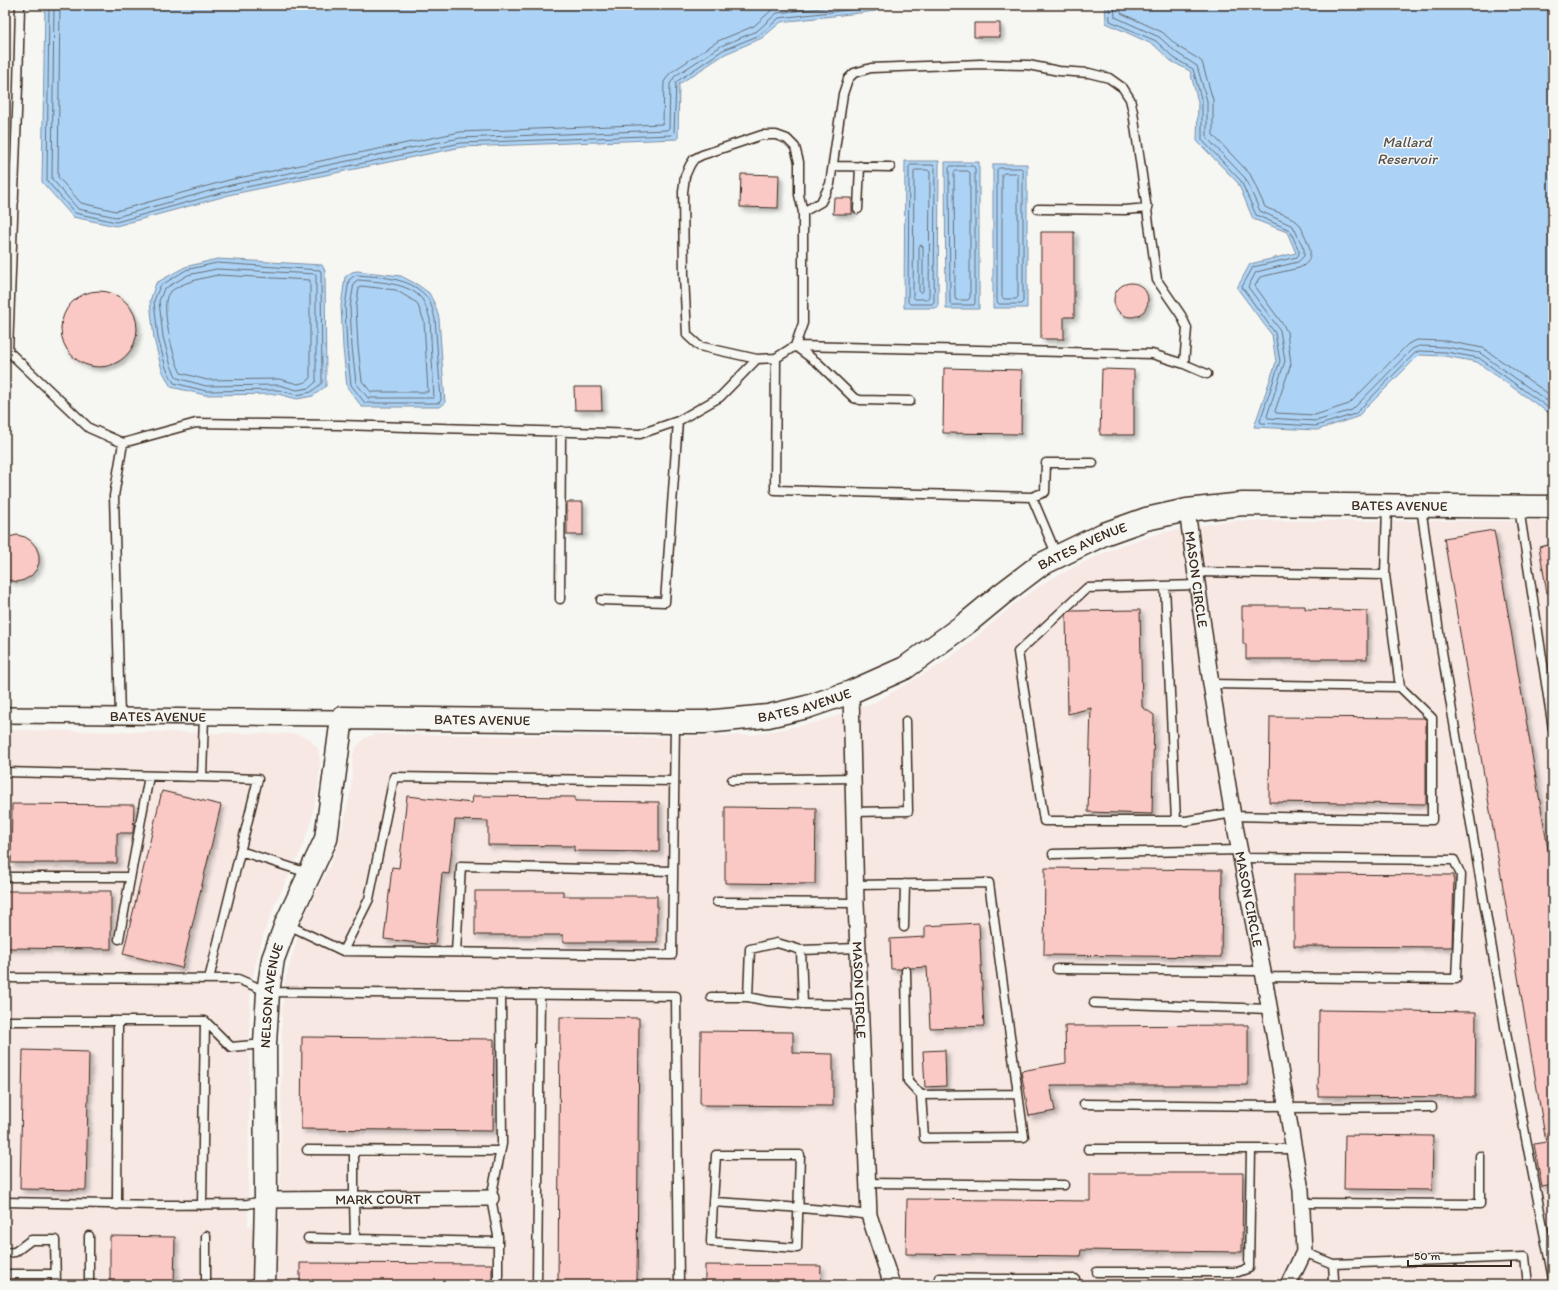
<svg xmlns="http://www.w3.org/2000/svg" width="1558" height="1290" viewBox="0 0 1558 1290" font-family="Itim,sans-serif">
<defs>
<filter id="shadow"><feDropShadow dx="3.5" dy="3.5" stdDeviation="2" flood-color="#0004"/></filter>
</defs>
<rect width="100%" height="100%" fill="#f6f6f2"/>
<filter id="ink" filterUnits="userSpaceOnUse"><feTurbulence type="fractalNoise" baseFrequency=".025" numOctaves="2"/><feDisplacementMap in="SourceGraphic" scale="8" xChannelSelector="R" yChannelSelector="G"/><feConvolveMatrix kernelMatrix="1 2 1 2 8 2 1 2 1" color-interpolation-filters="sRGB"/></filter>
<g filter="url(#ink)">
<path fill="#f7e8e4" d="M 1237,521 L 1553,521 L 1553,1285 L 5,1285 L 5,730 L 295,734 L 309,738 L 318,749 L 320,761 L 318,790 L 310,825 L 300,853 L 275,904 L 263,936 L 254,970 L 250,994 L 248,1226 L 280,1227 L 282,1014 L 285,981 L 302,922 L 334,857 L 343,826 L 351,790 L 353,756 L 356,747 L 365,738 L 376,734 L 663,737 L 752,735 L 814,723 L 872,704 L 941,664 L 967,645 L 1013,605 L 1047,581 L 1086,561 L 1122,545 L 1161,533 L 1221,522 Z"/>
<path fill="#acd3f6" stroke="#7f8fa0" d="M 45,5 L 882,5 L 876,11 L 781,22 L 762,38 L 725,54 L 679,84 L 678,139 L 462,147 L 233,194 L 116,226 L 73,217 L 42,182 Z
M 1105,5 L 1553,5 L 1553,416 L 1477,362 L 1445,356 L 1419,355 L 1357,417 L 1317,430 L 1254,427 L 1276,362 L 1272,335 L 1237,288 L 1250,264 L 1296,253 L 1287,232 L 1253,219 L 1238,183 L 1197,141 L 1198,102 L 1190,71 L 1171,61 L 1154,45 L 1106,23 Z
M 905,161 L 939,161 L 938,308 L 904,308 Z
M 945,162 L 979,162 L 979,309 L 946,309 Z
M 993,164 L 1027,164 L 1027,308 L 993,308 Z
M 217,259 L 322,265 L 325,271 L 326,386 L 313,396 L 297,399 L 278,394 L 205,395 L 171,387 L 162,370 L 154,339 L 150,301 L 156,283 L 185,267 Z
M 357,271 L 401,276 L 418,285 L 429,293 L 435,305 L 439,318 L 445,403 L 440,407 L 362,407 L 347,387 L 343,348 L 341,306 L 345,277 L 352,272 Z"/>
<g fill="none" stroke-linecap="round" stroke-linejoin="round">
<path stroke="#686e74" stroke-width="1" d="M 49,5 L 47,181 L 75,213 L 116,222 L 232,190 L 461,143 L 672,135 L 674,133 L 676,82 L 723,50 L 760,35 L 779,18 L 874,7 L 876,5
M 54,5 L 52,179 L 78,209 L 116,217 L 231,185 L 460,138 L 667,130 L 669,128 L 670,84 L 675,76 L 721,46 L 757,31 L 777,13 L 847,5
M 60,5 L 58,177 L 81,203 L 116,211 L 229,180 L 460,132 L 662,124 L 663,122 L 664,82 L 670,73 L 718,41 L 754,26 L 774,8 L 793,5
M 1109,5 L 1110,21 L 1156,41 L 1174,58 L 1193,69 L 1202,102 L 1202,140 L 1241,181 L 1256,215 L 1290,230 L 1299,251 L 1299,254 L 1297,257 L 1253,267 L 1242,287 L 1275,333 L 1280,361 L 1260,421 L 1261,423 L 1316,426 L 1355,414 L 1415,353 L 1419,351 L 1446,352 L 1479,358 L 1553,411
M 1114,5 L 1115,17 L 1159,37 L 1177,53 L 1197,66 L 1207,101 L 1207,138 L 1245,178 L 1260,211 L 1293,226 L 1304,249 L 1304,256 L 1298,262 L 1256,272 L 1248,287 L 1280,330 L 1285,361 L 1267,416 L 1268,418 L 1316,421 L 1352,410 L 1412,349 L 1419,346 L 1446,347 L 1480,353 L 1553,405
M 1120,5 L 1121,13 L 1162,32 L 1180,48 L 1197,58 L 1202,62 L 1213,100 L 1213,135 L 1250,174 L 1265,207 C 1274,212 1288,214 1296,221 C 1300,224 1302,229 1304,234 C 1310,246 1316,261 1299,268 L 1260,277 L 1255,286 L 1284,326 L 1287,332 L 1291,364 L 1275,411 L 1276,413 L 1315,415 L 1349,404 L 1408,344 L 1417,340 L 1446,341 L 1483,348 L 1553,397
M 911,165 L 933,165 L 935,167 L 934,302 L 932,304 L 910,304 L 908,302 L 909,167 Z
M 951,166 L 973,166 L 975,168 L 975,303 L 974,305 L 952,305 L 950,303 L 949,168 Z
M 999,168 L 1021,168 L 1023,170 L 1023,302 L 1021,304 L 999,304 L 997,302 L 997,170 Z
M 915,170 L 928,170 L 930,172 L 929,297 L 927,299 L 915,299 L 913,297 L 914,172 Z
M 956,171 L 968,171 L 970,173 L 970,298 L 968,300 L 956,300 L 955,298 L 954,173 Z
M 1004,173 L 1016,173 L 1018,175 L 1018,297 L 1016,299 L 1004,299 L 1002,297 L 1002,175 Z
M 921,245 L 923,247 L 923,291 L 921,293 L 919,291 L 919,247 Z
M 217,263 L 320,270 L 321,272 L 322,383 L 311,392 L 297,395 L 278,390 L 206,391 L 174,383 L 166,368 L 158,338 L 154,301 L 160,286 L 186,270 Z
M 217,269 L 316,274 L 316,382 L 309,388 L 297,390 L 279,385 L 206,386 L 177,378 L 171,366 L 163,337 L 159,301 L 164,289 L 188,275 Z
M 218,275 L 310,280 L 310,379 L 306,382 L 298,384 L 279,379 L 207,380 L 181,373 C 174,361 159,304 169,293 C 181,282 203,278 218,275 Z
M 357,275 C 380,277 408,277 425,295 C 431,301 433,311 435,319 L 441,400 L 439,403 L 365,403 L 351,385 L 347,348 L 345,306 L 349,280 L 354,276 Z
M 358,280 C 378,282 408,282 422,299 C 426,305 428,313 430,319 L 434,398 L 368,398 L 356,383 L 352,347 L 350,307 L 354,283 Z
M 361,286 L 396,290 L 417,303 L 424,321 L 428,392 L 371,392 L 362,381 L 358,347 L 356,307 L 359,288 Z"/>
</g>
<path fill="#fac9c5" stroke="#3b2a1e" filter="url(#shadow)" d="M 974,23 L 1000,23 L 1000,37 L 974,37 Z
M 741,174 L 779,175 L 778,208 L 740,207 Z
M 834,198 L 852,198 L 852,214 L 833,214 Z
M 1041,232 L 1074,232 L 1074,317 L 1064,317 L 1064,339 L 1041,339 Z
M1114 300a17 17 0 1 1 34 0a17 17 0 1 1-34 0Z
M61 329a38 38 0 1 1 76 0a38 38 0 1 1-76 0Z
M 944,368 L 1022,370 L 1021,434 L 943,433 Z
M 1102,369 L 1134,370 L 1134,435 L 1100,435 Z
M 574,387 L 601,387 L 602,410 L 575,410 Z
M 567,502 L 583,502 L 583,535 L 567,535 Z
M 1494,530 L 1553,879 L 1553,1185 L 1542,1187 L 1534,1144 L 1546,1142 L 1444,538 Z
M 17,535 L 25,537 L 31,541 L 36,547 L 39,555 L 39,563 L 36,570 L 31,576 L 24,580 L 17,582 L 5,579 L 5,538 Z
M 1553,544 L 1553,592 L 1547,593 L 1539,547 Z
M 1242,606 L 1305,606 L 1305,609 L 1367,611 L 1367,659 L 1246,659 L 1246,644 L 1243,644 L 1243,620 L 1242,620 Z
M 1140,610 L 1142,707 L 1154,715 L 1152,814 L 1088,812 L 1091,708 L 1068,714 L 1066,615 L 1070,611 Z
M 1270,717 L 1424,718 L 1426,720 L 1426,804 L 1269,802 Z
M 162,791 L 221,805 L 182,968 L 123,954 Z
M 407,796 L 472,803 L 473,796 L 575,797 L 575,801 L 659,802 L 659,852 L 574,851 L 574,846 L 488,845 L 488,821 L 455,820 L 449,874 L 442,873 L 435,945 L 384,939 L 392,867 L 399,868 Z
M 12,804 L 134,805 L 133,833 L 117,833 L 117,863 L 11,863 Z
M 725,807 L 816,808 L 815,884 L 725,883 Z
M 1045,868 L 1222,870 L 1221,957 L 1044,955 Z
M 1294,874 L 1454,875 L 1452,947 L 1294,946 Z
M 5,891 L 111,891 L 111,949 L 5,948 Z
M 475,891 L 563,891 L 563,896 L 657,896 L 657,942 L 563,942 L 563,935 L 475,935 Z
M 979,923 L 984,1026 L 930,1028 L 927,967 L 911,968 L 906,966 L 901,969 L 891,969 L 890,939 L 925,937 L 925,926 Z
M 1319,1010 L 1476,1012 L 1475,1097 L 1318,1096 Z
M 560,1017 L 639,1018 L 637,1285 L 558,1285 Z
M 1248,1025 L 1248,1085 L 1050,1085 L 1055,1111 L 1029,1116 L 1021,1071 L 1066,1063 L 1065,1026 Z
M 701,1031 L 793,1032 L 793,1053 L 833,1054 L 833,1106 L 700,1105 Z
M 302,1037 L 494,1039 L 493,1131 L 301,1129 Z
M 23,1050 L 89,1052 L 86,1190 L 20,1189 Z
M 945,1050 L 946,1086 L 925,1087 L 923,1051 Z
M 1345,1135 L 1433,1136 L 1432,1190 L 1344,1189 Z
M 1090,1173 L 1243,1173 L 1242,1252 L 1081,1250 L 1080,1256 L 906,1254 L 907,1199 L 1090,1201 Z
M 110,1236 L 175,1237 L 174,1285 L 110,1285 Z
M 300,1263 L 492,1264 L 492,1285 L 300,1285 Z
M 705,1265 L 821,1266 L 820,1285 L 705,1285 Z"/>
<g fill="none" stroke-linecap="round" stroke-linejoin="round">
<defs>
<path id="lane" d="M 20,5 L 18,86 L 8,351 L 89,428 L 123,443 L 196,423 L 340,425 L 640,434 L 678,421 L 720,397 L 757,359 L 776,358
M 833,166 L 890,167
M 5,188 L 14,201
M 858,209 L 860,166
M 1038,209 L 1125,210 L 1148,208
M 757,359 L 699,346 L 687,335 L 684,276 L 683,192 L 685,176 L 690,165 L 694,159 L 702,155 L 762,135 L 776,135 L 787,139 L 795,147 L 799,162 L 799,195 L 803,212
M 910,401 L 860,400 L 854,398 L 818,363 L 795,346 L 803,323 L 803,212 L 821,202 L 830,184 L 843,94 L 848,79 L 854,73 L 871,68 L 981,64 L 1028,65 L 1059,71 L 1089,73 L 1109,78 L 1123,88 L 1130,99 L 1133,112 L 1157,280 L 1181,315 L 1187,328 L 1184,364
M 1032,497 L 1045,492 L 1046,463 L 1093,463
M 1421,507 L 1441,646 L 1509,1050 L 1553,1279
M 1519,508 L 1553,729
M 1057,556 L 1032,497 L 775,490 L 776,358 L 795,346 L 1152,354 L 1184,364 L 1207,374
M 1195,572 L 1385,575 L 1387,506
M 1197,585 L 1087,588 L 1018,652 L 1044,821 L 1186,821 L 1233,813
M 1165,586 L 1176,821
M 560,599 L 561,431
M 601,600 L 665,602 L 678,421
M 1211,684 L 1400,687 L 1385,575
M 120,716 L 114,496 L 123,443
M 5,772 L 202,777 L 204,717
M 202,777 L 258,779 L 209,979
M 732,780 L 853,778
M 853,812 L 908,811 L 906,721
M 1233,816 L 1432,820 L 1432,718 L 1400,687
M 240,851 L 308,873
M 1053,854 L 1240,850
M 1241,858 L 1454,860 L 1461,875 L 1456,979 L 1264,977
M 5,877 L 130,877
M 855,885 L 989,883 L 1024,1137 L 924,1138 L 921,1095 L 1018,1094
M 717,902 L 856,903
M 286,924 L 343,951 L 672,955 L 675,723
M 904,927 L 905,884
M 119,939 L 149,776
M 858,948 L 801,950 L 803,1004 L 860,1005
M 801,950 L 777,943 L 750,949 L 748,997 L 768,1001 L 803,1004
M 343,951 L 369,899 L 394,777 L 674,781
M 456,952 L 461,866 L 673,871
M 1057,969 L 1263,971
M 906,971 L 908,1081 L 921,1095
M 5,978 L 238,979 L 268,992 L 676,996 L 679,1285
M 711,997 L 748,997
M 1094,1003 L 1270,1009
M 5,1021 L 205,1021 L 231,1047 L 264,1044
M 1084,1104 L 1287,1106
M 1287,1108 L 1432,1107
M 1088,1149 L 1294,1149
M 307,1150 L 500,1151
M 354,1150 L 354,1199 L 355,1239
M 868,1183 L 1064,1185
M 5,1202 L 160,1205 L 248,1204 L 266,1200
M 713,1202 L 711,1242 L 797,1248 L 800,1155 L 716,1155 L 713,1202 C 765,1205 817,1208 869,1215
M 1302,1203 L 1480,1204 L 1480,1156
M 117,1205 L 118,1022
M 202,1205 L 205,1021
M 89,1236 L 89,1285
M 308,1238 L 498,1242
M 1304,1252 L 1333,1264 L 1525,1257 L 1528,1285
M 5,1253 L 15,1252 L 31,1240 L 55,1240 L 56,1285
M 1097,1272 L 1238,1272 L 1249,1268 L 1251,1149
M 5,1274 L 56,1274
M 939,1278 L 994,1279 L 994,1285
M 994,1279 L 1075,1279 L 1076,1285
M 206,1285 L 206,1236
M 498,1285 L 498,1236 L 491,1198 L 502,1144 L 501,994
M 537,1285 L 540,994
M 1331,1285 L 1334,1279 L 1333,1264"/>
<g id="street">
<path id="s1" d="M 1187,510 L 1211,684 L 1233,816 L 1264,977 L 1301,1190 L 1304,1252 L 1288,1285"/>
<path id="s2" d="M 851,692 L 856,903 L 869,1215 L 892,1285"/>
<path id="s3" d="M 5,715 L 342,718"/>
<path id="s4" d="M 266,1200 L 491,1198"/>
</g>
<g id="secondary">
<path id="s5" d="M 264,1285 L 266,1200 L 265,1044 L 268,992 L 273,959 L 286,924 L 326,839 L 342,718 L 675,722 L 705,722 L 768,716 L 807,707 L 851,692 L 905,668 L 968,622 L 1002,594 L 1040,565 L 1104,534 L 1146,519 L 1187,510 L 1243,504 L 1553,507"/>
</g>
</defs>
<use href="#lane" stroke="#3b2a1e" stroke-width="11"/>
<use href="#street" stroke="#3b2a1e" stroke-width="18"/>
<use href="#secondary" stroke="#3b2a1e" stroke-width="25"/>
<use href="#lane" stroke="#f6f6f2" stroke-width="8"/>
<use href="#street" stroke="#f6f6f2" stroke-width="15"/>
<use href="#secondary" stroke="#f6f6f2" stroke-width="22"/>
</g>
</g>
<g text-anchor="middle" stroke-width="3" stroke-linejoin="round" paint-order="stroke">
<g font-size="14" fill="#3b2a1e" stroke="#f6f6f2">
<text dy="5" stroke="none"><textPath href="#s5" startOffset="1692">BATES AVENUE</textPath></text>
<text dy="5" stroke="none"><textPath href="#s5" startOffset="1368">BATES AVENUE</textPath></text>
<text dy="5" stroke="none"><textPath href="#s1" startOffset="70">MASON CIRCLE</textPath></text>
<text dy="5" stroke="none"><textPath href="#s5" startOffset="1044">BATES AVENUE</textPath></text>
<text dy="5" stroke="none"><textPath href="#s3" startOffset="153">BATES AVENUE</textPath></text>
<text dy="5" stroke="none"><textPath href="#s5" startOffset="720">BATES AVENUE</textPath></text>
<text dy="5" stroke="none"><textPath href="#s1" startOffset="394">MASON CIRCLE</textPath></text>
<text dy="5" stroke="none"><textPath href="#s2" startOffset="298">MASON CIRCLE</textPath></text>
<text dy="5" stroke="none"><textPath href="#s5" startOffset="290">NELSON AVENUE</textPath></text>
<text dy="5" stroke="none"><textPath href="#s4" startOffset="112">MARK COURT</textPath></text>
</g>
<g font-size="15" font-style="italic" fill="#575454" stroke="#f6f6f2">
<text x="1407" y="147">Mallard<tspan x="1407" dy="17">Reservoir</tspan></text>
</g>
</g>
<rect width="1558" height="1290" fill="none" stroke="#f6f6f2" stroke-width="20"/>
<rect x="10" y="10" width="1538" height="1270" fill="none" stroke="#3b2a1e" stroke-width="1.5" filter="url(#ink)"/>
<path d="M1408 1260v6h103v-6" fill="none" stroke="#3b2a1e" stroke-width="2"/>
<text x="1414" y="1260" font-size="12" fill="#3b2a1e" stroke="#f6f6f2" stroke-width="3" paint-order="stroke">50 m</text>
</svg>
